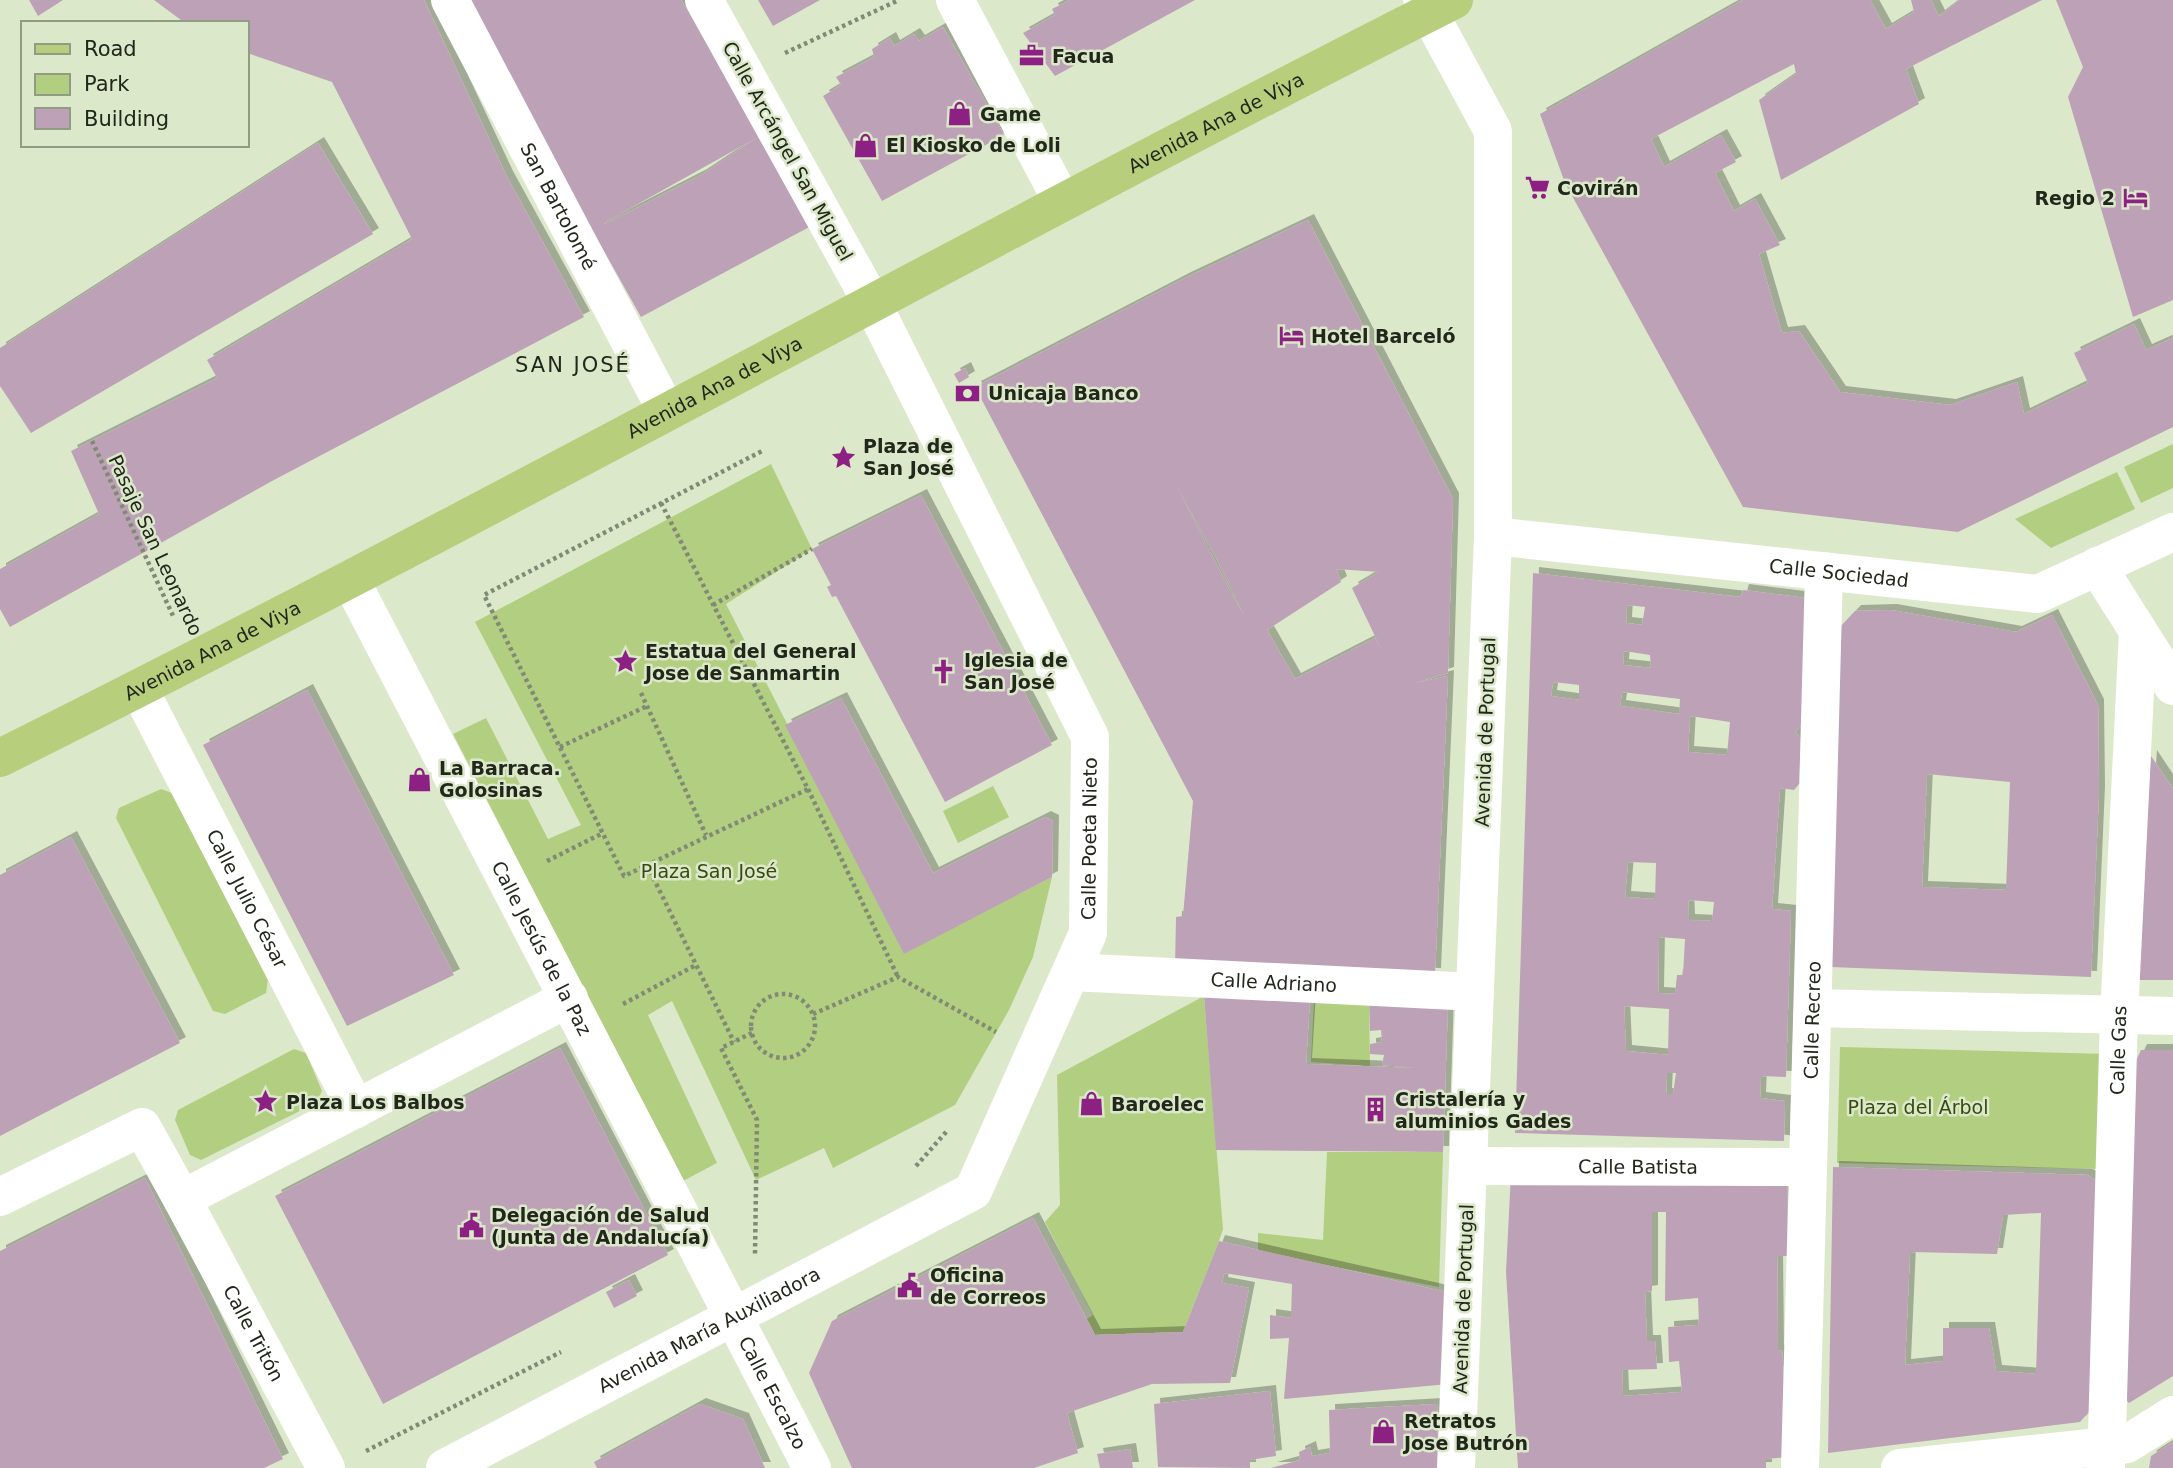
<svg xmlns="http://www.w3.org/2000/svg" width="2173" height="1468" viewBox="0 0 2173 1468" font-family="'DejaVu Sans',sans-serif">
<defs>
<filter id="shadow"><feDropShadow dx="6" dy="-6" stdDeviation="0" flood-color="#0004"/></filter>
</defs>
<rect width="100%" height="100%" fill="#dce8ca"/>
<path fill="#b2ce81" d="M 2173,444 L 2173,488 L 2141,503 L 2124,467 Z
M 771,464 L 812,549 L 726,604 L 904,953 L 1052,877 L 1033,957 L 1009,1010 L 955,1105 L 833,1168 L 824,1148 L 756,1180 L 672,1001 L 648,1015 L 717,1163 L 683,1181 L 453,734 L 486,718 L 548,839 L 581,825 L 475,622 Z
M 2117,472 L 2135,509 L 2051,548 L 2015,519 Z
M 993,786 L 1009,817 L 958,843 L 943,811 Z
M 161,789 L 172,793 L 268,979 L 266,993 L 225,1014 L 213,1011 L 116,818 L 119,808 Z
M 1204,996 L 1223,1229 L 1219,1241 L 1183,1332 L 1095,1335 L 1087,1319 L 1093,1315 L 1045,1222 L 1060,1205 L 1057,1075 Z
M 1369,998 L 1370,1066 L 1311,1062 L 1314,999 Z
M 1840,1047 L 2107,1054 L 2101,1169 L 1837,1163 Z
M 294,1049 L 306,1053 L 322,1091 L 316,1103 L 201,1160 L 190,1155 L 175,1120 L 178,1110 Z
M 1327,1152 L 1443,1152 L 1439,1287 L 1258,1252 L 1258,1233 L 1323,1240 Z"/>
<path fill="#bda2b7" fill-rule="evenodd" filter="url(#shadow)" d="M 29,0 L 63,0 L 38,16 Z
M 154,0 L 424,0 L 507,177 L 584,317 L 272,481 L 10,627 L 0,609 L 0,569 L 99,514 L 71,451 L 217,378 L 207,360 L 412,239 L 332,82 L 247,53 L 247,23 L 185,23 Z
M 463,0 L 681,0 L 815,224 L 641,317 ZM 758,137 L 701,175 L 605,224 L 604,223 Z
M 758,0 L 820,0 L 773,26 Z
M 1070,0 L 1195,0 L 1055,76 L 1023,33 L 1055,15 L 1052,9 Z
M 1743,0 L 1870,0 L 1886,29 L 1914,12 L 1911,0 L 1931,0 L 1939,16 L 1960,0 L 2042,0 L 1906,69 L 1919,104 L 1781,180 L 1759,100 L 1796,74 L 1794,64 L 1651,139 L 1664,167 L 1721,135 L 1736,162 L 1715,173 L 1734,211 L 1755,199 L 1780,245 L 1759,254 L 1782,333 L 1799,331 L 1840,392 L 1950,405 L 2017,382 L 2024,414 L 2088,383 L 2074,353 L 2134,324 L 2146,350 L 2173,338 L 2173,427 L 1958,532 L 1743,507 L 1565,183 L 1540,114 Z
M 2056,0 L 2173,0 L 2173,300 L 2133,317 L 2068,97 L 2083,67 Z
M 943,27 L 1004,135 L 882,201 L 823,96 L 841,85 L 836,77 L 874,57 L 872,49 L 890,38 L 894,46 L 914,34 L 919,41 Z
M 318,143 L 373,234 L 31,433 L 0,386 L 0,348 Z
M 1308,220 L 1453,499 L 1448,673 L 1412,684 L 1448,676 L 1435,974 L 1175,968 L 1176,917 L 1183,916 L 1193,801 L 975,387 L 1185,278 ZM 1175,483 L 1215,556 L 1245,617 L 1231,593 ZM 1336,569 L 1379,572 L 1352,588 L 1383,653 L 1375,638 L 1295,679 L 1267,630 L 1341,582 Z
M 965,368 L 969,377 L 959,383 L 954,374 Z
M 921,495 L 1052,745 L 945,802 L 836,596 L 832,597 L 827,587 L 831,585 L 812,549 Z
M 1533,573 L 1741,597 L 1743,590 L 1806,598 L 1802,726 L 1795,731 L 1801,740 L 1799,784 L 1794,790 L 1780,788 L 1772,909 L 1791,911 L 1786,1077 L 1761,1076 L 1760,1098 L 1785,1101 L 1784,1141 L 1515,1133 ZM 1627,605 L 1645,607 L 1642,625 L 1626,623 ZM 1624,651 L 1650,655 L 1651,668 L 1623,665 ZM 1553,682 L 1579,685 L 1579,700 L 1551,696 ZM 1622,692 L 1680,699 L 1679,714 L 1620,706 ZM 1690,716 L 1730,722 L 1727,755 L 1688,752 ZM 1628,862 L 1656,863 L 1655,899 L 1625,897 ZM 1688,900 L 1714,902 L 1712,921 L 1689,920 ZM 1659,937 L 1685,939 L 1683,975 L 1677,975 L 1675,994 L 1658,993 ZM 1624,1006 L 1669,1009 L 1668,1055 L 1626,1051 ZM 1667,1073 L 1676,1073 L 1673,1094 L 1666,1094 Z
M 1891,610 L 2016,632 L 2052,615 L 2098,705 L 2099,792 L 2091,977 L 1830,967 L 1840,627 L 1855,611 ZM 1927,774 L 2010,782 L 2006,890 L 1922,887 Z
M 307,690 L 454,975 L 347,1026 L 203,745 Z
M 841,698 L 933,873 L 1045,817 L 1053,821 L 1052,877 L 904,954 L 785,725 Z
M 2151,756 L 2173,789 L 2173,980 L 2136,980 Z
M 71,837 L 180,1043 L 0,1136 L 0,875 Z
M 1204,996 L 1310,998 L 1306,1064 L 1417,1068 L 1382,1065 L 1384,1055 L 1370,1054 L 1370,1044 L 1382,1042 L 1381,1030 L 1370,1031 L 1369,998 L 1448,1002 L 1443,1152 L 1216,1150 Z
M 560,1048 L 668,1255 L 383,1404 L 275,1196 Z
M 2141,1050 L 2173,1050 L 2173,1376 L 2129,1403 L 2122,1396 L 2135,1063 Z
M 1833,1167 L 2087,1175 L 2097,1181 L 2093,1407 L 2080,1422 L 1828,1453 ZM 2041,1213 L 2036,1374 L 1996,1371 L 1989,1328 L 1943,1328 L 1943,1361 L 1905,1365 L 1910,1252 L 1997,1254 L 2003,1215 Z
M 1511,1173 L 1787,1174 L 1788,1256 L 1777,1256 L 1778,1351 L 1782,1350 L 1789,1457 L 1766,1459 L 1766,1468 L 1518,1468 L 1506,1272 ZM 1652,1212 L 1666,1212 L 1665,1301 L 1698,1298 L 1699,1325 L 1668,1327 L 1669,1362 L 1679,1361 L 1682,1392 L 1623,1396 L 1622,1370 L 1657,1369 L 1655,1341 L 1647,1341 L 1645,1292 L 1652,1291 Z
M 145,1178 L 283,1459 L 264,1468 L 0,1468 L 0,1251 Z
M 1033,1218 L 1095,1335 L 1183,1332 L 1219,1241 L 1455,1294 L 1449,1384 L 1284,1399 L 1289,1338 L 1270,1339 L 1270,1315 L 1291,1318 L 1292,1284 L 1224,1273 L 1222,1283 L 1249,1288 L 1230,1383 L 1152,1384 L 1067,1413 L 1078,1453 L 1034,1468 L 852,1468 L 809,1373 L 832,1321 Z
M 629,1280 L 637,1296 L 614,1308 L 606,1292 Z
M 1270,1391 L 1276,1456 L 1250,1460 L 1250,1468 L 1158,1467 L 1154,1404 Z
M 700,1404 L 743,1419 L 765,1468 L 597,1468 L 594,1462 Z
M 1437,1404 L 1438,1468 L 1271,1468 L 1300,1460 L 1299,1452 L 1310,1447 L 1312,1456 L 1330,1453 L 1329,1410 Z
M 2173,1442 L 2173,1468 L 2149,1468 L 2151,1456 Z
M 1130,1449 L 1133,1468 L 1100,1468 L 1097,1454 Z"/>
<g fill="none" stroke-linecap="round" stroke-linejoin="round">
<path stroke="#818a75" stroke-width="4.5" stroke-dasharray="3.5 3.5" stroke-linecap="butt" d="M 785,53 L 899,0
M 92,441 L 174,618
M 661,503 L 808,789 L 624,876 L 484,595 L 764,450
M 713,605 L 812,549
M 641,693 L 706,835
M 560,747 L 647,706
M 808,789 L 898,977
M 547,861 L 603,833
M 647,865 L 734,1042
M751 1026a32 32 0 1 1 64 0a32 32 0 1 1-64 0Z
M 623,1004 L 696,965
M 813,1014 L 898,977 L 996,1032
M 752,1033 L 721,1048 L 757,1120 L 755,1254
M 916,1166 L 947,1131
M 366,1451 L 561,1352"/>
<g stroke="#fff" stroke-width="38">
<path id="s1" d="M 450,0 L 667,412"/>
<path d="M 955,0 L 1062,201"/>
<path d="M 1422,0 L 1493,131 L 1493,536 L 1456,1468"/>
<path id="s2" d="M 1493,536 L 2038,594 L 2173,532"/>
<path d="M 2097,566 L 2173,686"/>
<path id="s3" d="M 350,579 L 812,1468"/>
<path id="s4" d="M 139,689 L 356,1109"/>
<path id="s5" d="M 1071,972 L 1475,992"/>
<path d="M 1813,1008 L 2173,1016"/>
<path id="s6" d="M 1468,1166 L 1808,1167"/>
<path d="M 0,1197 L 142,1127 L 182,1199 L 569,998"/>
<path id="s7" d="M 182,1199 L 326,1468"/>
<path id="s8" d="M 445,1468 L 973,1191 L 1088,933 L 1090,737 L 872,303 L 704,0"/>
<path id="s9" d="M 1800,1468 L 1824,571"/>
<path d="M 1900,1468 L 2127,1444 L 2173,1415"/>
<path id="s10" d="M 2106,1468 L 2119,1016 L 2138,631"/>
</g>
<path stroke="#b7ce7d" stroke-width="38" id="s11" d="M 0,758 C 489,514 966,247 1454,0"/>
</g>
<defs>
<symbol id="office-bare" viewBox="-9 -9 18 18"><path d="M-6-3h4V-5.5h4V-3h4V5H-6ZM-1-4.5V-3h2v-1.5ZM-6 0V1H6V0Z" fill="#8d2083" stroke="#dce8ca" stroke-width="2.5" paint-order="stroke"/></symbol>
<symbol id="shop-bare" viewBox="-9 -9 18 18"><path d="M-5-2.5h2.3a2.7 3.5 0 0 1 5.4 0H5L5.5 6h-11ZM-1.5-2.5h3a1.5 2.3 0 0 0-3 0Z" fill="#8d2083" stroke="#dce8ca" stroke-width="2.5" paint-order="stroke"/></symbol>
<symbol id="supermarket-bare" viewBox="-9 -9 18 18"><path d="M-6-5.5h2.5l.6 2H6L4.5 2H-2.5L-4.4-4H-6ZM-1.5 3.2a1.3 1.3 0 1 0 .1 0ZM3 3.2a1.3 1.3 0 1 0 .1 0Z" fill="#8d2083" stroke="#dce8ca" stroke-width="2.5" paint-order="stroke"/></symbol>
<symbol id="hotel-bare" viewBox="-9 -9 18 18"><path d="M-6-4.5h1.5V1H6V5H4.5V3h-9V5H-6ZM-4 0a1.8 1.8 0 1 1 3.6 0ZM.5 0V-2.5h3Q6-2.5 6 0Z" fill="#8d2083" stroke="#dce8ca" stroke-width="2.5" paint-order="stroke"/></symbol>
<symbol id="bank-bare" viewBox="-9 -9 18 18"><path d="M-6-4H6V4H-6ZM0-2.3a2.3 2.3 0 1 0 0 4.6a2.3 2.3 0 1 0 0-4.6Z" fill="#8d2083" stroke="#dce8ca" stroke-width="2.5" paint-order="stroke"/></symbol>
<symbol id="sight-bare" viewBox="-9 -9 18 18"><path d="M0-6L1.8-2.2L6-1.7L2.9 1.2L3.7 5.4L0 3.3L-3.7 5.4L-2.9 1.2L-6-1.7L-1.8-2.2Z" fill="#8d2083" stroke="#dce8ca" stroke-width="2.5" paint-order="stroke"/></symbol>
<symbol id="church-bare" viewBox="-9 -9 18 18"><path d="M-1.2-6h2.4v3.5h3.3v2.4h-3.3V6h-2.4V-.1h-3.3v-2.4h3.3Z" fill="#8d2083" stroke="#dce8ca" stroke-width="2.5" paint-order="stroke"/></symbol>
<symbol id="building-bare" viewBox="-9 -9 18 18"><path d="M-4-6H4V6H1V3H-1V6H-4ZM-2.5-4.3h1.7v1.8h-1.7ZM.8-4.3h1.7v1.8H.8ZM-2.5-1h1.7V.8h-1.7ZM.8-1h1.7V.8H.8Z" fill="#8d2083" stroke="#dce8ca" stroke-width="2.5" paint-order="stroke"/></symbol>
<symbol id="civic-bare" viewBox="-9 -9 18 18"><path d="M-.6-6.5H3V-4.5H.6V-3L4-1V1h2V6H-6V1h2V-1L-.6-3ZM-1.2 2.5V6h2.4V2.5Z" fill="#8d2083" stroke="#dce8ca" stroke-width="2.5" paint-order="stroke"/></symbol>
</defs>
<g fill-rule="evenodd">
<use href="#office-bare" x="1014" y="38" width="35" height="35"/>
<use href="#shop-bare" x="942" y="96" width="35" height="35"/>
<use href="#shop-bare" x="848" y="128" width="35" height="35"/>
<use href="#supermarket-bare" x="1520" y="170" width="35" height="35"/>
<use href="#hotel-bare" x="2118" y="180" width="35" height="35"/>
<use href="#hotel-bare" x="1274" y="318" width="35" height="35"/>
<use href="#bank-bare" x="950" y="376" width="35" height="35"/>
<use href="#sight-bare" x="826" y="440" width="35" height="35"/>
<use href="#sight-bare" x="608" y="644" width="35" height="35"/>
<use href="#church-bare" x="926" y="654" width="35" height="35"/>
<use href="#shop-bare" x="402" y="762" width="35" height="35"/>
<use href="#sight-bare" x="248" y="1084" width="35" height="35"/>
<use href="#shop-bare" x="1074" y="1086" width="35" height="35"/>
<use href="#building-bare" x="1358" y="1092" width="35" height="35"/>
<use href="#civic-bare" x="454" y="1208" width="35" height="35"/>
<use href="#civic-bare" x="892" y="1268" width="35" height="35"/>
<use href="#shop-bare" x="1366" y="1414" width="35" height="35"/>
</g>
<g text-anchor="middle" stroke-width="5" stroke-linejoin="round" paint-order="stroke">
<g font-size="19" font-weight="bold" fill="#22271c" stroke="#dce8ca" text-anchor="start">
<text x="1052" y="63">Facua</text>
<text x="980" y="121">Game</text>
<text x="886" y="152">El Kiosko de Loli</text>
<text x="1557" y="195">Covirán</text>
<text x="2115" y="205" text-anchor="end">Regio 2</text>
<text x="1311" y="343">Hotel Barceló</text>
<text x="988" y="400">Unicaja Banco</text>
<text x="863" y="453">Plaza de<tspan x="863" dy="22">San José</tspan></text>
<text x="645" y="658">Estatua del General<tspan x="645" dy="22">Jose de Sanmartin</tspan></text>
<text x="964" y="667">Iglesia de<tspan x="964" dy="22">San José</tspan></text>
<text x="439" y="775">La Barraca.<tspan x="439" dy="22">Golosinas</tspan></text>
<text x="1395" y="1106">Cristalería y<tspan x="1395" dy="22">aluminios Gades</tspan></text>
<text x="286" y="1109">Plaza Los Balbos</text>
<text x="1111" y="1111">Baroelec</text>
<text x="491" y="1222">Delegación de Salud<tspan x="491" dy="22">(Junta de Andalucía)</tspan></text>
<text x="930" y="1282">Oficina<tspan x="930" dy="22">de Correos</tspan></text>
<text x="1404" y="1428">Retratos<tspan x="1404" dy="22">Jose Butrón</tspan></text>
</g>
<g font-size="19" fill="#22271c" stroke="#dce8ca">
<text dy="7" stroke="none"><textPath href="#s11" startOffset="1372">Avenida Ana de Viya</textPath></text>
<text transform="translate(788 151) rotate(61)" y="7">Calle Arcángel San Miguel</text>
<text dy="7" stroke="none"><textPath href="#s1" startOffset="233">San Bartolomé</textPath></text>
<text dy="7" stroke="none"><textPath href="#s11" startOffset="805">Avenida Ana de Viya</textPath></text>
<text transform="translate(156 545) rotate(65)" y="7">Pasaje San Leonardo</text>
<text dy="7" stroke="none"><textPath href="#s2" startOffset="348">Calle Sociedad</textPath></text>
<text dy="7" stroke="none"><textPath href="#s11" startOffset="238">Avenida Ana de Viya</textPath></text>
<text transform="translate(1485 732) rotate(-88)" y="7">Avenida de Portugal</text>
<text dy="7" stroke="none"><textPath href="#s8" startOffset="973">Calle Poeta Nieto</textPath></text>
<text dy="7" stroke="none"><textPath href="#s4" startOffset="236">Calle Julio César</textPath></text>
<text dy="7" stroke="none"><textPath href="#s3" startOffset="416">Calle Jesús de la Paz</textPath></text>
<text dy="7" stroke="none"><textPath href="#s5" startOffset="203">Calle Adriano</textPath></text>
<text dy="7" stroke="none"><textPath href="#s9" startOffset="448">Calle Recreo</textPath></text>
<text dy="7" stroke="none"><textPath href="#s10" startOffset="418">Calle Gas</textPath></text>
<text dy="7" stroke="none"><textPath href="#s6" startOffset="170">Calle Batista</textPath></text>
<text transform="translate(1463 1299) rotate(-88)" y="7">Avenida de Portugal</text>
<text dy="7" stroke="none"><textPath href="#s8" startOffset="298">Avenida María Auxiliadora</textPath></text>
<text dy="7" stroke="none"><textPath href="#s7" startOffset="152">Calle Tritón</textPath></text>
<text dy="7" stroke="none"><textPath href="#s3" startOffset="917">Calle Escalzo</textPath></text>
</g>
<g font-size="19" fill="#384a0f" stroke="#dce8ca">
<text x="709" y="878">Plaza San José</text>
<text x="1918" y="1114">Plaza del Árbol</text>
</g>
<g font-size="21" letter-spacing="2" fill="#22271c" stroke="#dce8ca">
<text x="573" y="372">SAN JOSÉ</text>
</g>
</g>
<rect x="21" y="21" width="228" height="126" fill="#dce8ca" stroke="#929b84" stroke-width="2"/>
<rect x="35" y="44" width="35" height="10" fill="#b7ce7d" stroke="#929b84" stroke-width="2"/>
<text x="84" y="56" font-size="21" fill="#22271c">Road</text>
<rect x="35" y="74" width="35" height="21" fill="#b2ce81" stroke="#929b84" stroke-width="2"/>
<text x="84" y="91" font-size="21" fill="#22271c">Park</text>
<rect x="35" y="108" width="35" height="21" fill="#bda2b7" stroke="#929b84" stroke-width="2"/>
<text x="84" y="126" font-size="21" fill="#22271c">Building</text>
</svg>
